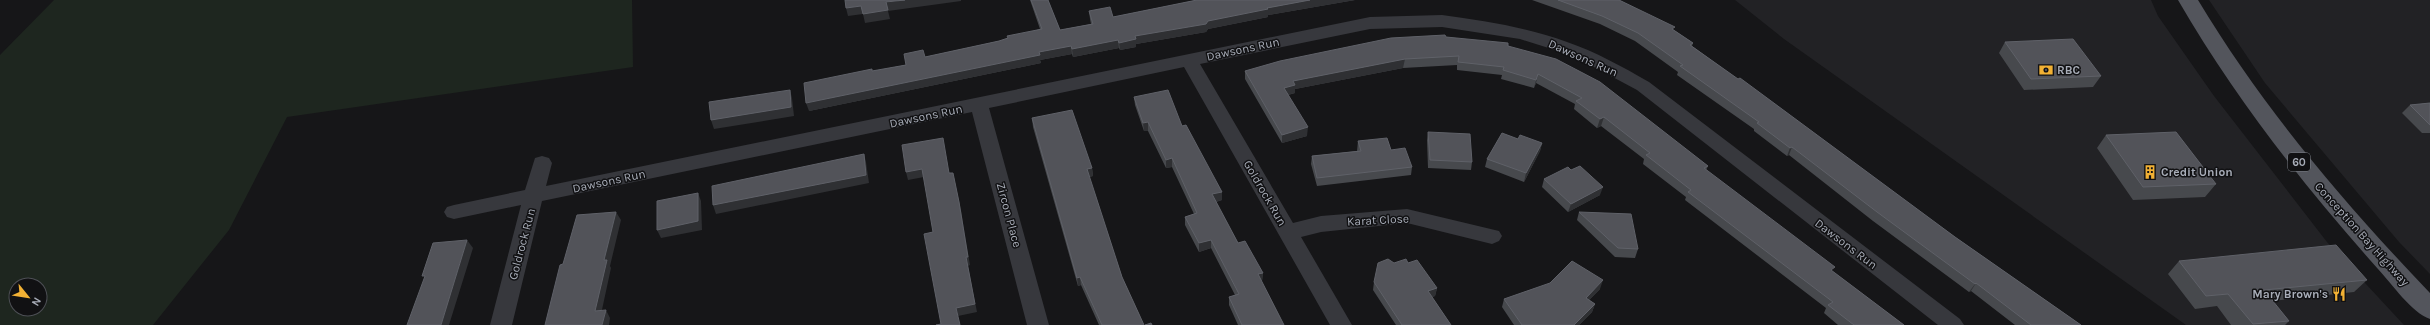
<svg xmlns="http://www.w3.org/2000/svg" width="2430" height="325" viewBox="0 0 2430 325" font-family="Karla,sans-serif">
<rect width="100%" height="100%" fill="#161618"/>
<path fill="#222225" d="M 1735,0 L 2151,0 L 2158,16 L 2214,96 L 2327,242 L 2404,325 L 2186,325 L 1784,39 Z
M 2209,0 L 2430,0 L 2430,274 L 2399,242 L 2265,83 Z"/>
<path fill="#1e261f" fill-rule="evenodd" d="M 54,0 L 632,0 L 633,67 L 287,117 L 229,230 L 153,325 L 0,325 L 0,55 ZM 16,285 L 40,285 L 40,309 L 16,309 Z"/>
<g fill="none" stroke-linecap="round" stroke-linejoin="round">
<path fill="#37383d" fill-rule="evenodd" d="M 1442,15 C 1484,21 1527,27 1567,42 C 1596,52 1623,67 1649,82 L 1960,319 L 1964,325 L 1938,325 L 1637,90 L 1594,67 L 1555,50 L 1520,39 L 1442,27 L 1370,29 L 1200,64 L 1293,223 L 1321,216 L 1407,209 L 1499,231 L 1502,236 L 1499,241 L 1492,244 L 1407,223 L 1321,232 L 1301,237 L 1352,325 L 1330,325 L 1184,67 L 989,108 L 1049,325 L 1027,325 L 972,112 L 542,201 L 512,325 L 490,325 L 521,205 L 454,219 L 447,217 L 444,212 L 447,207 L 454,205 L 525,190 L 535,158 L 542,156 L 549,158 L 552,163 L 546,186 L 1370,17 Z"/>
<path fill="#53555c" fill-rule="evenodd" d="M 2178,0 L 2198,0 C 2263,108 2343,202 2430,293 L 2430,319 C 2412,313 2392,284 2378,269 C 2303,185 2235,98 2178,0 Z"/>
</g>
<path fill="#47494d" d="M 1030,0 L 1048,0 L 1060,30 L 1091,24 L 1090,19 L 1089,11 L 1113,17 L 1197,0 L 1355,0 L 1268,15 L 1268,17 L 1208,29 L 1206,32 L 1136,44 L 1136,47 L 1120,50 L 1119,48 L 1073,57 L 1072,54 L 1040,60 L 1041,63 L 809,111 L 873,71 L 906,65 L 925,57 L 999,41 L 1040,29 Z
M 1532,0 L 1619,0 L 1674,30 L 1693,43 L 1692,46 L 1955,237 L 2081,325 L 2015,325 L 1971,291 L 1969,292 L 1873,221 L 1789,155 L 1787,156 L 1754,131 L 1754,129 L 1677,75 L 1678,72 L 1635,41 L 1600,24 Z
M 1446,37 L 1508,46 L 1708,166 L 1706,170 L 1832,271 L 1904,325 L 1838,325 L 1824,313 L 1826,308 L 1685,200 L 1686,197 L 1643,164 L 1644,159 L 1601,126 L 1597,128 L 1574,109 L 1575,104 L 1536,83 L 1534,88 L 1501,79 L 1502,75 L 1457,70 L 1457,65 L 1403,68 L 1295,89 L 1295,93 L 1288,95 L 1307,136 L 1282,143 L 1245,79 L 1245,71 Z
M 2005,42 L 2101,76 L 2093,87 L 2024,90 L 1999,53 Z
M 1134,97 L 1182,126 L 1222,192 L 1222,200 L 1216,202 L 1238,243 L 1263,273 L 1262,281 L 1261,281 L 1284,325 L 1238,325 L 1229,305 L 1229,297 L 1235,295 L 1211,248 L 1199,252 L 1185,225 L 1185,217 L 1194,214 L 1172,167 L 1166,168 L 1148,131 L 1144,131 L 1135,105 Z
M 2430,103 L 2430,133 L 2422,133 L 2402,113 L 2410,105 Z
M 1032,118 L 1092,168 L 1093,176 L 1089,177 L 1122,277 L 1144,325 L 1099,325 L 1081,285 L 1078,286 L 1033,127 Z
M 1428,132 L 1472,162 L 1471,170 L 1428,168 L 1427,140 Z
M 2106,135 L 2216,184 L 2205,197 L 2133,200 L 2097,148 Z
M 1518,139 L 1542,143 L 1540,151 L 1524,182 L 1485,167 L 1487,159 Z
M 1358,141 L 1391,150 L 1412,167 L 1411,175 L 1317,186 L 1311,164 L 1312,156 L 1357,151 Z
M 1544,179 L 1600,195 L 1568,212 L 1542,187 Z
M 1579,212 L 1638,249 L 1635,258 L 1615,257 L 1577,220 Z
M 2179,261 L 2367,280 L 2354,292 L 2272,301 L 2289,321 L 2285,325 L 2231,325 L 2217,306 L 2195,309 L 2168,274 Z
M 1408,263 L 1437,288 L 1435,296 L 1432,297 L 1451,325 L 1396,325 L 1373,290 L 1374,282 Z
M 1600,289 L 1589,300 L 1595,304 L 1592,312 L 1579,325 L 1514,325 L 1502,307 L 1504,299 Z"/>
<path fill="#2f3033" d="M 905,0 L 961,0 L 961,1 L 888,11 L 890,19 L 865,23 L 863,14 L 848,16 L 846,8 Z
M 1310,0 L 1355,0 L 1268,15 L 1268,17 L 1208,29 L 1206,32 L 1136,44 L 1136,47 L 1120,50 L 1119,43 L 1135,36 L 1208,21 L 1267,8 Z
M 1118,40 L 1119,48 L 1073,57 L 1072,49 Z
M 1071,46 L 1072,54 L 1040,60 L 1041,63 L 809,111 L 806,103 L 1039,52 Z
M 1405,59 L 1403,68 L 1295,89 L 1295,93 L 1283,96 L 1284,88 L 1293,81 Z
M 1538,74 L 1536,83 L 1534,88 L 1536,80 Z
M 790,90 L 792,98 L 794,116 L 714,129 L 711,120 Z
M 1604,117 L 1601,126 L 1597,128 L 1600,119 Z
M 1148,122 L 1148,131 L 1144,131 L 1143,123 Z
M 1308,127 L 1307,136 L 1282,143 L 1282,135 Z
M 1542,143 L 1540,151 L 1524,182 L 1526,173 Z
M 1792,147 L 1789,155 L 1787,156 L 1790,148 Z
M 864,154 L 866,162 L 869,183 L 716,214 L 713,205 Z
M 1172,158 L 1172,167 L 1166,168 L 1166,160 Z
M 1092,168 L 1093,176 L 1088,177 L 1087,169 Z
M 922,169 L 924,177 L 908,180 L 906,172 Z
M 953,173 L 961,210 L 970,265 L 968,266 L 977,312 L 958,316 L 956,308 L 966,257 Z
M 1603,187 L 1600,195 L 1568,212 L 1571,204 Z
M 1222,192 L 1222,200 L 1212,203 L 1212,194 Z
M 698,193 L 701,201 L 702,230 L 661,238 L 657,230 Z
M 616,212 L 621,220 L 610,266 L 611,268 L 600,319 L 595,311 L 604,260 Z
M 467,240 L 473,248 L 449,325 L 441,325 Z
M 1211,240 L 1211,248 L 1199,252 L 1199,243 Z
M 1263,273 L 1262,281 L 1257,283 L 1258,274 Z
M 1080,277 L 1081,285 L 1078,286 L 1077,278 Z
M 1603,280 L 1600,289 L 1583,306 L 1586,298 Z
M 1976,283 L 1971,291 L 1969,292 L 1975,284 Z
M 1437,288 L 1435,296 L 1426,299 L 1428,291 Z
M 1595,304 L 1592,312 L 1579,325 L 1574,325 Z
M 606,310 L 610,318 L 609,325 L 602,325 Z"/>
<path fill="#525359" stroke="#5f6168" d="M 845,0 L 905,0 L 886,2 L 888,10 L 863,14 L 861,6 L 846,8 Z
M 1031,0 L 1048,0 L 1060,30 L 1093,24 L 1089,11 L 1110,7 L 1113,17 L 1197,0 L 1310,0 L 1267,8 L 1268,9 L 1208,21 L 1206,24 L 1135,36 L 1136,39 L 1119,43 L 1118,40 L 1072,49 L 1071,46 L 1039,52 L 1040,55 L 806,103 L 804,83 L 872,69 L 872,71 L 906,65 L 904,54 L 923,50 L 925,57 L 999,41 L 1008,38 L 1007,36 L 1042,29 Z
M 1558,0 L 1619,0 L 1675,27 L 1672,29 L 1693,43 L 1690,45 L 1738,79 L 1740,78 L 1955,237 L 2081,325 L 2031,325 L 1976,283 L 1975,284 L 1877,212 L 1792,147 L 1790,148 L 1757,123 L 1759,122 L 1680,66 L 1683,65 L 1638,33 L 1602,16 Z
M 1445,35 L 1446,37 L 1508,43 L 1508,46 L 1556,59 L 1600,82 L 1708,166 L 1704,168 L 1835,267 L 1831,270 L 1904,325 L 1854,325 L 1828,305 L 1833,302 L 1688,192 L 1691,190 L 1646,155 L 1650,153 L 1604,117 L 1600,119 L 1576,101 L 1582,98 L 1538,74 L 1536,80 L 1503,70 L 1504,67 L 1458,62 L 1459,56 L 1405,59 L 1293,81 L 1295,85 L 1284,88 L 1308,127 L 1282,135 L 1245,71 L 1280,61 L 1391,38 Z
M 2073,39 L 2101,76 L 2031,79 L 2005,42 Z
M 790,90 L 791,107 L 711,120 L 709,102 Z
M 1168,90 L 1182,126 L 1186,125 L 1222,192 L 1212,194 L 1238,243 L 1245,241 L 1263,273 L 1258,274 L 1284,325 L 1242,325 L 1229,297 L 1239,294 L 1211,240 L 1199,243 L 1185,217 L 1197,213 L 1172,158 L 1166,160 L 1148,122 L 1143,123 L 1134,97 Z
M 2430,103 L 2430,125 L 2410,105 Z
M 1072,110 L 1092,168 L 1087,169 L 1122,277 L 1144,325 L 1102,325 L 1080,277 L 1077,278 L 1032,118 Z
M 1428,132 L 1470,134 L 1472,162 L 1430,160 Z
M 2176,132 L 2216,184 L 2143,187 L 2106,135 Z
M 1502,133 L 1518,139 L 1520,135 L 1542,143 L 1526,173 L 1487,159 Z
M 943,138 L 949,173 L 953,173 L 959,202 L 968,257 L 966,257 L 975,304 L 956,308 L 960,325 L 936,325 L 941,324 L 924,234 L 933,232 L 922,169 L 906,172 L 902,145 Z
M 1387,138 L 1391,150 L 1405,148 L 1412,167 L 1317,178 L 1312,156 L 1361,151 L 1358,141 Z
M 864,154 L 866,175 L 713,205 L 712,186 Z
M 1580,166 L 1603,187 L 1571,204 L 1544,179 L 1568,167 L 1571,170 Z
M 698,193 L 698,221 L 657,230 L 657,201 Z
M 616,212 L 604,260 L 607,260 L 595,311 L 606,310 L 602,325 L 545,325 L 560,265 L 563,264 L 577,215 Z
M 1579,212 L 1631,214 L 1638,249 L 1618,248 Z
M 467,240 L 441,325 L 407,325 L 425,276 L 422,276 L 433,243 Z
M 2336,245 L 2367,280 L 2264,290 L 2289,321 L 2253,324 L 2228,294 L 2206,296 L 2179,261 Z
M 1388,259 L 1394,263 L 1406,259 L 1408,263 L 1417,260 L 1437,288 L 1428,291 L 1451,325 L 1402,325 L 1374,282 L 1378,263 Z
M 1572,261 L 1603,280 L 1586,298 L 1595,304 L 1574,325 L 1522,325 L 1504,299 L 1550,283 Z
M 1151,323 L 1152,325 L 1145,325 Z"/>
<defs>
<symbol id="bank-bare" viewBox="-9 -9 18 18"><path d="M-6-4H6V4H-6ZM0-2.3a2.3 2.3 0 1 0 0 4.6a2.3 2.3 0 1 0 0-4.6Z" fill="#f2b134" stroke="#111113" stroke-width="2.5" paint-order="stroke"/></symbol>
<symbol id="building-bare" viewBox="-9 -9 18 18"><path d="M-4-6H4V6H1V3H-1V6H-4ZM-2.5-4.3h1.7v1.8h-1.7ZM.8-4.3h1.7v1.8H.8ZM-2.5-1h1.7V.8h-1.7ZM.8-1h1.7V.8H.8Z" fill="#f2b134" stroke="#111113" stroke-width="2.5" paint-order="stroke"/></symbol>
<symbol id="restaurant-bare" viewBox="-9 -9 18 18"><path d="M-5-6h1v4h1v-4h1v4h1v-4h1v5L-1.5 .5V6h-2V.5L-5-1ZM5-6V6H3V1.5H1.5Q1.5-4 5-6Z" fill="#f2b134" stroke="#111113" stroke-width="2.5" paint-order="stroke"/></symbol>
</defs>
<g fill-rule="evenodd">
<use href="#bank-bare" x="2036" y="60" width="20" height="20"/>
<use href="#building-bare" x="2140" y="162" width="20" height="20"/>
<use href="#restaurant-bare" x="2329" y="284" width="20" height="20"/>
</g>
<g text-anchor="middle" stroke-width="3" stroke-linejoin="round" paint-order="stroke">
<rect fill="#111113" stroke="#7b7e86" stroke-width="1" x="2288" y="153" width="22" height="18" rx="3"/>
<g font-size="11" font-weight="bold" fill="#a8adb8">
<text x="2299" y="166">60</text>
</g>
<g font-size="12" fill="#a8adb8" stroke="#111113">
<text transform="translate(1243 49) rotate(-12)" y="4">Dawsons Run</text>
<text transform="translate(1583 58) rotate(24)" y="4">Dawsons Run</text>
<text transform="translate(926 116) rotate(-12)" y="4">Dawsons Run</text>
<text transform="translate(609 181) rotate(-12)" y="4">Dawsons Run</text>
<text transform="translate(1265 193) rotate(60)" y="4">Goldrock Run</text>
<text transform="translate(1009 215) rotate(75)" y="4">Zircon Place</text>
<text transform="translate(1378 220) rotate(-3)" y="4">Karat Close</text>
<text transform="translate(2362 234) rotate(48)" y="4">Conception Bay Highway</text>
<text transform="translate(522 244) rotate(-75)" y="4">Goldrock Run</text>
<text transform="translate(1846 244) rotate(37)" y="4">Dawsons Run</text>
</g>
<g font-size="12" font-weight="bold" fill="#a8adb8" stroke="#111113" text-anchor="start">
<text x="2057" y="74">RBC</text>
<text x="2161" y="176">Credit Union</text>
<text x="2328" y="298" text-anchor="end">Mary Brown's</text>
</g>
</g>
<g transform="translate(28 297) rotate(120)"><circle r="19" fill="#111113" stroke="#4d4f55"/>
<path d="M0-3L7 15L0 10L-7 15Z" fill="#f2b134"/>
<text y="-6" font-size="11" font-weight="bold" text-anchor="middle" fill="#a8adb8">N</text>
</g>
</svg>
